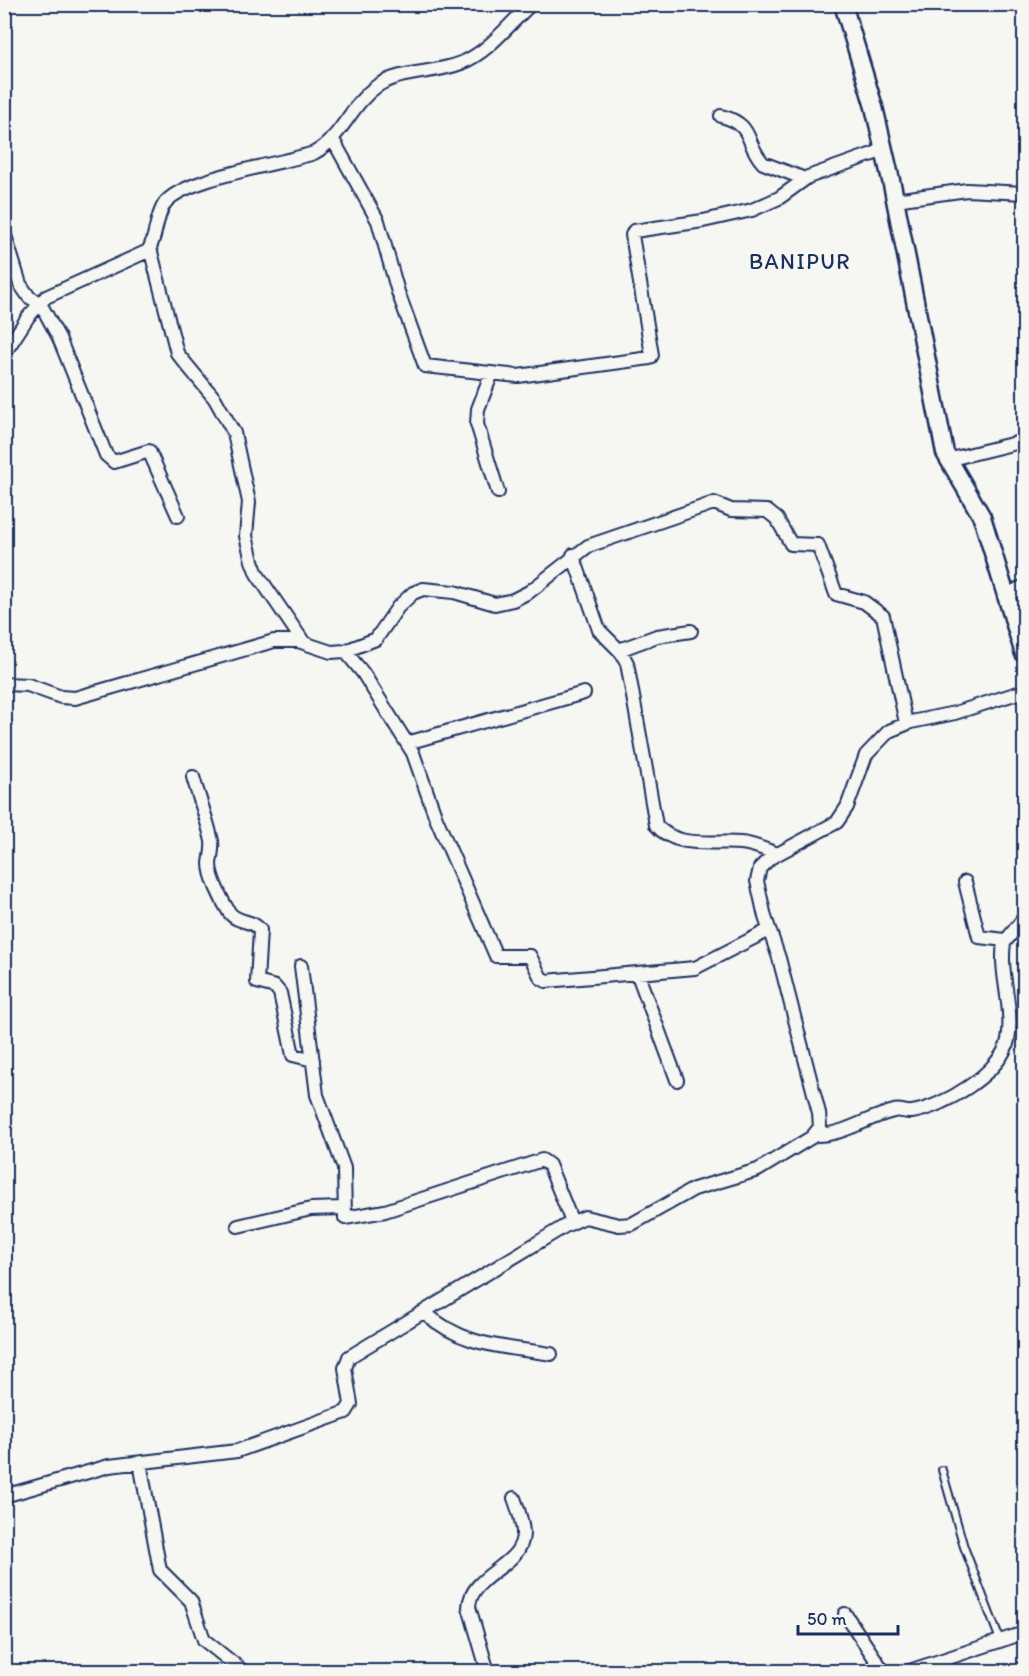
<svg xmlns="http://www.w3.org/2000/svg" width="1029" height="1676" viewBox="0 0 1029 1676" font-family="Itim,sans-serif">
<rect width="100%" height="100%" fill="#f6f6f2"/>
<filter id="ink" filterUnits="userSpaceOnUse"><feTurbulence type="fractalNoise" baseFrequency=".0167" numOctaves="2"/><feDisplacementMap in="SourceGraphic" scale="12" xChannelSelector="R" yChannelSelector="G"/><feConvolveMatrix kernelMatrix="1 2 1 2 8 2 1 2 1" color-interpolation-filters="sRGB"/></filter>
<g filter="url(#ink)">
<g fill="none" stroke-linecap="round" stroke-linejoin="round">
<defs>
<path id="lane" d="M 942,1470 L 964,1547 L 1000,1640"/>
<path id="street" d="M 721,116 C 755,125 744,142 763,163 L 805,179
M 332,138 L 378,221 L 398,292 L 425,366 L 518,376 L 650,358 L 652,355 L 632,235 L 634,231 L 703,221 L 752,210 L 779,198 L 808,177 L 884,150
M 895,200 L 967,190 L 1024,193
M 4,232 L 20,284 L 29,297 L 40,303 L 59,338 L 106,455 L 114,462 L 149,451 L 178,516
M 150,248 L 177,353 L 215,399 L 234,433 L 249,502 L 246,536 L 252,561 L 257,574 L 304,643
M 4,354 L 28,317 L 46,297 L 148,251 C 157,237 155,217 165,203 C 184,178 281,164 314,153 C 341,139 351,104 377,86 C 401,70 434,74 461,63 C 489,52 509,24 531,4
M 492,373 L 478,409 L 477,424 L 498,492
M 947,460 L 1024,441
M 573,555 L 599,630 L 621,652 L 627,663 L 656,825 C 677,850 714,840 741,843 C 754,844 766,850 777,854
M 1004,596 L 1024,586
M 619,650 L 657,636 L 691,631
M 345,651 L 363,673 L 413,753 L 436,818 L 496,956 L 530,956 L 541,978 L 546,981 L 695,968 L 769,930
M 4,684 L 28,685 L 61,697 L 75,698 L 274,641 L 298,641 L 331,652 L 345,651 L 376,639 L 398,607 L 413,593 L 423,589 L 454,592 L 495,604 L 513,600 L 529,592 L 588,546 L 714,503 L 731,510 L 767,511 L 777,519 L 791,544 L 818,545 L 836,594 L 864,602 L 883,616 L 906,723
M 407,743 L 584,693
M 193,777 C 199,798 207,819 212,841 C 213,849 211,855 210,864 C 210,877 222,901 229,912 C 237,924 253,919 260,930 L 257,982 L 275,987 L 280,993 L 293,1055 L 313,1060
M 965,882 L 979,937 L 1005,940
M 301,966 L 317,1095 L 344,1168 L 345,1218 L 385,1211 L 542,1160 L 549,1165 L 572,1222
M 638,975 L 677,1080
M 815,1135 C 843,1136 867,1117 894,1111 C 900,1109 906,1113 912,1112 C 942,1108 1002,1072 1008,1040 C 1014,1008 999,974 1004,943 L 1024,918
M 238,1226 L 311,1209 L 343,1208
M 424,1312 C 463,1347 502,1346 551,1354
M 140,1463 L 160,1570 L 191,1601 L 204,1640 L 244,1672
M 4,1496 L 109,1466 L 237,1451 L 346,1412 L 351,1404 L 345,1368 L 349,1357 L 565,1226 L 585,1217 L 619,1225 L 632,1224 L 694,1189 L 758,1170 L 812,1137 L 820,1127 L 819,1113 L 779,958 L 765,917 L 757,881 L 760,868 L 770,858 L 837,822 L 847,807 L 866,755 L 889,731 L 911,722 L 955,713 L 1024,691
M 845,1614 L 884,1672
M 488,1672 L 469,1607 C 471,1573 522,1567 523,1534 C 523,1522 518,1509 514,1498
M 906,1672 L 1024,1633"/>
<path id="secondary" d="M 843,4 L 874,107 L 893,189 L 945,453 L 982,517 L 1024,654"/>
</defs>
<use href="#lane" stroke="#1b2f5e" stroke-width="10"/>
<use href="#street" stroke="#1b2f5e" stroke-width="16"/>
<use href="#secondary" stroke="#1b2f5e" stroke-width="21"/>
<use href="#lane" stroke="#f6f6f2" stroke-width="6"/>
<use href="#street" stroke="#f6f6f2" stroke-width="12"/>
<use href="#secondary" stroke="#f6f6f2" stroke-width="16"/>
</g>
</g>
<g text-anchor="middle" stroke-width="6" stroke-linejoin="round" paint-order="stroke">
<g font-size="22" letter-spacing="1.5" fill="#1b2f5e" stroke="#f6f6f2">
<text x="800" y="269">BANIPUR</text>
</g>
</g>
<rect width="1029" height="1676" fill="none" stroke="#f6f6f2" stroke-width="24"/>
<rect x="12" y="12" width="1005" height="1652" fill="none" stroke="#1b2f5e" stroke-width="2" filter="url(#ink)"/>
<path d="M798 1625v9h100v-9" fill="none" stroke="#1b2f5e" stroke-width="3"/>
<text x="807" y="1625" font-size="18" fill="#1b2f5e" stroke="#f6f6f2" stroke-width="4.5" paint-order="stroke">50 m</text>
</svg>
